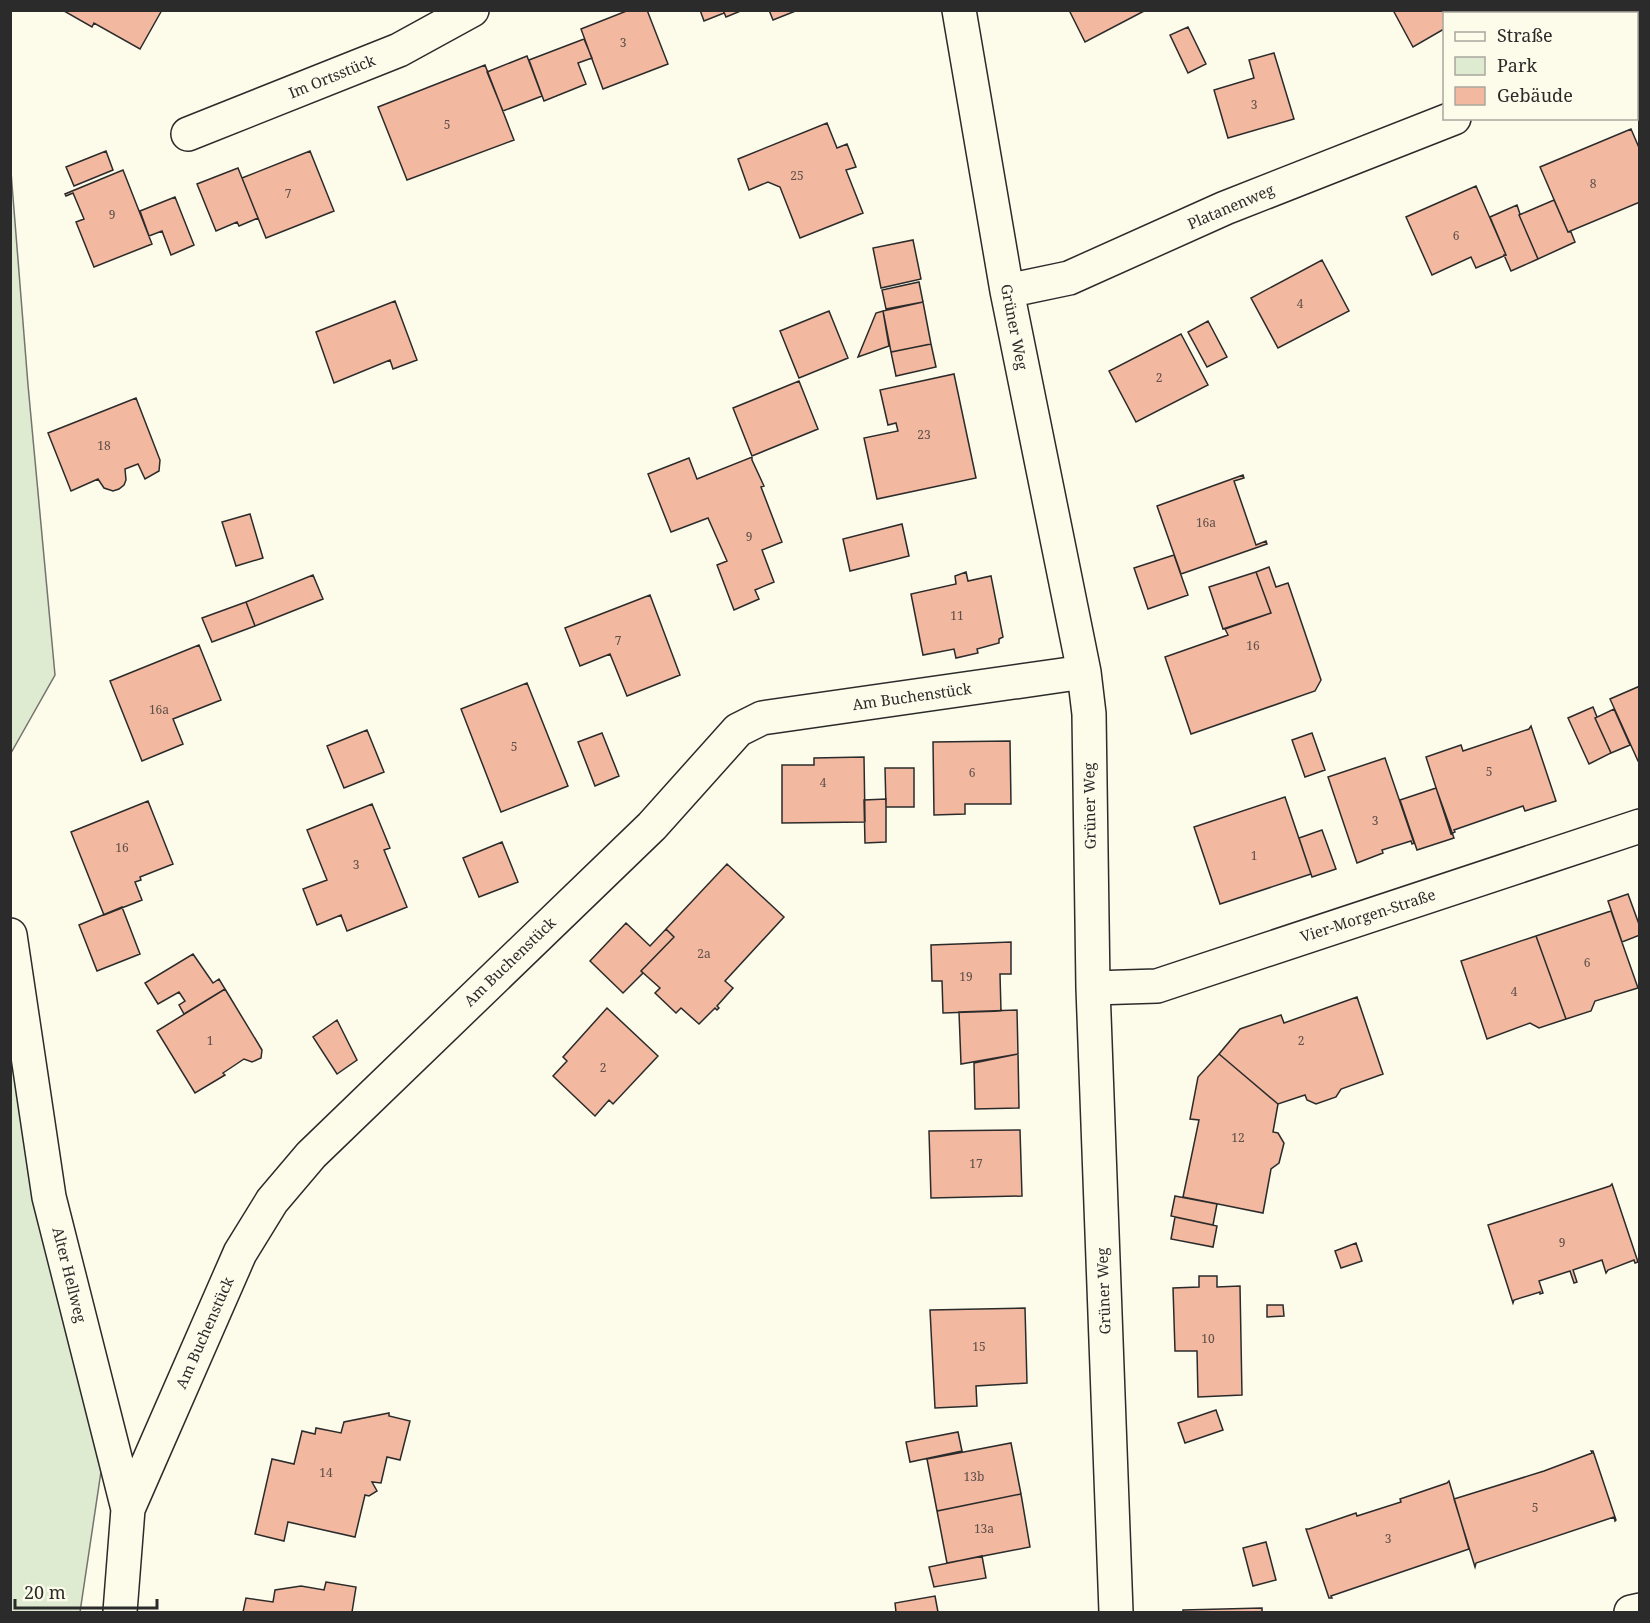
<svg xmlns="http://www.w3.org/2000/svg" width="1650" height="1623" viewBox="0 0 1650 1623" font-family="'Noto Serif',serif">
<rect width="100%" height="100%" fill="#fdfbea"/>
<path fill="#deebd1" stroke="#74746e" stroke-width="1.5" d="M 11,172 L 28,385 L 55,675 L 11,753 Z
M 10,1021 L 102,1465 L 80,1612 L 11,1612 Z"/>
<path fill="#f2b8a0" stroke="#2b2b2b" stroke-width="1.5" d="M 162,10 L 140,49 L 94,23 L 92,27 L 64,11 Z
M 629,10 L 647,10 L 668,64 L 603,89 L 581,29 Z
M 700,10 L 723,10 L 724,13 L 704,21 Z
M 723,10 L 743,10 L 726,17 Z
M 769,10 L 798,10 L 773,20 Z
M 1069,10 L 1146,10 L 1085,42 Z
M 1393,10 L 1479,10 L 1473,14 L 1444,14 L 1444,29 L 1413,47 Z
M 1188,27 L 1206,64 L 1188,73 L 1170,35 Z
M 584,39 L 592,58 L 578,63 L 586,84 L 544,101 L 529,60 Z
M 1274,53 L 1294,119 L 1228,138 L 1214,90 L 1254,78 L 1249,60 Z
M 527,56 L 542,96 L 503,111 L 487,72 Z
M 485,65 L 514,140 L 407,180 L 378,107 Z
M 827,123 L 837,148 L 847,144 L 856,167 L 846,170 L 863,213 L 800,238 L 780,187 L 768,182 L 749,190 L 738,159 Z
M 1631,129 L 1640,150 L 1640,202 L 1568,232 L 1540,167 Z
M 106,151 L 113,170 L 74,186 L 66,167 Z
M 310,151 L 334,211 L 266,238 L 242,178 Z
M 238,168 L 258,218 L 239,226 L 237,222 L 216,231 L 197,184 Z
M 123,170 L 152,244 L 94,267 L 76,222 L 84,219 L 73,193 L 66,196 L 65,194 Z
M 1476,186 L 1506,255 L 1476,268 L 1471,257 L 1432,275 L 1406,217 Z
M 175,197 L 194,245 L 171,255 L 162,231 L 149,236 L 140,211 Z
M 1554,200 L 1568,232 L 1571,232 L 1575,242 L 1538,259 L 1519,215 Z
M 1517,205 L 1520,214 L 1519,215 L 1538,259 L 1511,271 L 1504,255 L 1506,255 L 1490,217 Z
M 913,240 L 921,279 L 881,288 L 873,248 Z
M 1322,260 L 1349,311 L 1278,348 L 1251,298 Z
M 919,282 L 923,302 L 886,309 L 882,290 Z
M 395,301 L 417,360 L 393,369 L 390,360 L 334,383 L 316,332 Z
M 923,302 L 931,344 L 891,352 L 883,311 Z
M 829,311 L 848,358 L 799,378 L 780,331 Z
M 883,311 L 889,346 L 858,357 L 876,313 Z
M 1208,321 L 1227,357 L 1207,367 L 1188,332 Z
M 1181,334 L 1208,385 L 1136,422 L 1109,371 Z
M 931,344 L 936,367 L 896,376 L 891,352 Z
M 954,374 L 976,478 L 877,499 L 864,438 L 898,431 L 896,423 L 888,425 L 880,390 Z
M 799,381 L 818,429 L 752,456 L 733,408 Z
M 136,398 L 160,460 L 159,471 L 145,479 L 138,464 L 125,469 L 126,480 L 124,485 L 119,489 L 113,491 L 104,488 L 98,479 L 71,491 L 48,433 Z
M 752,457 L 752,460 L 764,486 L 761,487 L 782,542 L 762,550 L 774,582 L 755,590 L 759,599 L 734,610 L 717,565 L 727,561 L 708,518 L 671,532 L 648,474 L 689,458 L 697,479 Z
M 1243,475 L 1244,478 L 1234,481 L 1256,545 L 1266,541 L 1267,544 L 1181,574 L 1157,506 Z
M 250,514 L 263,558 L 236,566 L 222,522 Z
M 902,524 L 909,556 L 850,571 L 843,539 Z
M 1174,555 L 1188,595 L 1148,609 L 1134,568 Z
M 1269,567 L 1276,587 L 1288,583 L 1321,680 L 1315,691 L 1191,734 L 1165,657 L 1228,635 L 1225,629 L 1271,613 L 1256,572 Z
M 966,572 L 968,581 L 991,576 L 1003,637 L 999,639 L 999,643 L 977,649 L 978,653 L 956,658 L 954,649 L 923,655 L 911,594 L 956,584 L 955,576 Z
M 1256,572 L 1271,613 L 1223,629 L 1209,587 Z
M 313,575 L 323,599 L 255,626 L 246,602 Z
M 650,595 L 680,675 L 627,696 L 610,654 L 580,666 L 565,628 Z
M 246,602 L 255,626 L 212,642 L 202,618 Z
M 199,645 L 221,700 L 173,719 L 183,744 L 142,761 L 110,681 Z
M 527,683 L 568,786 L 501,812 L 461,709 Z
M 1640,686 L 1640,761 L 1638,761 L 1610,699 Z
M 1593,707 L 1597,717 L 1595,718 L 1611,753 L 1589,764 L 1568,718 Z
M 1614,709 L 1630,745 L 1611,753 L 1595,718 Z
M 1531,726 L 1556,801 L 1525,811 L 1523,806 L 1454,830 L 1455,832 L 1451,834 L 1426,757 L 1461,745 L 1463,751 L 1529,729 Z
M 367,730 L 384,772 L 344,788 L 327,746 Z
M 602,733 L 619,776 L 595,786 L 578,742 Z
M 1312,733 L 1325,770 L 1305,777 L 1292,740 Z
M 1010,741 L 1011,804 L 965,804 L 965,814 L 934,815 L 933,742 Z
M 864,757 L 865,822 L 782,823 L 782,765 L 814,765 L 814,758 Z
M 1385,758 L 1414,843 L 1412,844 L 1411,841 L 1382,850 L 1383,853 L 1357,863 L 1328,777 Z
M 885,768 L 914,768 L 914,807 L 886,807 Z
M 1436,788 L 1454,838 L 1417,850 L 1400,800 Z
M 1285,797 L 1311,874 L 1220,904 L 1194,827 Z
M 886,799 L 886,842 L 865,843 L 864,800 Z
M 148,801 L 173,864 L 140,877 L 141,880 L 135,882 L 142,900 L 104,915 L 71,832 Z
M 372,804 L 390,848 L 384,850 L 407,907 L 347,931 L 341,915 L 317,925 L 303,889 L 327,880 L 307,830 Z
M 1322,830 L 1336,869 L 1312,877 L 1299,838 Z
M 502,842 L 518,882 L 479,897 L 463,858 Z
M 727,864 L 784,917 L 725,981 L 733,988 L 717,1006 L 719,1008 L 717,1010 L 715,1008 L 699,1024 L 681,1008 L 676,1013 L 655,993 L 660,988 L 641,971 L 674,937 L 666,929 Z
M 1628,894 L 1640,927 L 1640,935 L 1622,942 L 1608,901 Z
M 122,907 L 140,954 L 97,971 L 79,925 Z
M 1611,911 L 1638,988 L 1595,1001 L 1591,1011 L 1566,1019 L 1536,936 Z
M 626,923 L 650,946 L 666,929 L 674,937 L 641,971 L 643,973 L 623,993 L 590,961 Z
M 1536,936 L 1566,1019 L 1539,1028 L 1530,1023 L 1487,1039 L 1461,961 Z
M 1011,942 L 1011,974 L 1000,974 L 1001,1011 L 943,1013 L 942,981 L 932,981 L 931,945 Z
M 193,954 L 213,983 L 219,979 L 225,989 L 184,1014 L 179,1005 L 185,1001 L 179,992 L 158,1004 L 145,983 Z
M 225,989 L 262,1050 L 261,1058 L 252,1062 L 244,1059 L 223,1073 L 225,1075 L 195,1093 L 157,1031 Z
M 1357,997 L 1383,1074 L 1341,1089 L 1336,1097 L 1316,1104 L 1307,1100 L 1305,1095 L 1278,1104 L 1219,1054 L 1240,1029 L 1281,1015 L 1284,1023 Z
M 607,1008 L 658,1056 L 613,1104 L 609,1100 L 595,1116 L 553,1076 L 567,1061 L 563,1057 Z
M 1017,1010 L 1018,1054 L 961,1064 L 959,1012 Z
M 337,1020 L 357,1060 L 337,1074 L 313,1037 Z
M 1018,1054 L 1019,1108 L 975,1109 L 974,1063 Z
M 1219,1054 L 1278,1104 L 1273,1132 L 1278,1133 L 1284,1143 L 1279,1163 L 1271,1169 L 1263,1213 L 1183,1197 L 1199,1120 L 1190,1119 L 1198,1077 Z
M 1020,1130 L 1022,1196 L 931,1198 L 929,1131 Z
M 1612,1184 L 1638,1262 L 1635,1263 L 1634,1260 L 1608,1270 L 1606,1273 L 1602,1260 L 1573,1270 L 1577,1282 L 1574,1283 L 1570,1271 L 1539,1281 L 1543,1293 L 1540,1294 L 1540,1292 L 1514,1300 L 1513,1303 L 1488,1225 L 1610,1186 Z
M 1175,1196 L 1217,1204 L 1213,1225 L 1171,1216 Z
M 1175,1217 L 1217,1226 L 1213,1247 L 1171,1239 Z
M 1356,1243 L 1362,1261 L 1341,1268 L 1335,1251 Z
M 1199,1276 L 1217,1276 L 1217,1287 L 1240,1286 L 1242,1395 L 1198,1397 L 1197,1351 L 1175,1351 L 1173,1288 L 1199,1287 Z
M 1267,1305 L 1283,1305 L 1284,1316 L 1267,1317 Z
M 1025,1308 L 1027,1383 L 976,1386 L 977,1406 L 935,1408 L 930,1310 Z
M 1216,1410 L 1223,1430 L 1185,1443 L 1178,1423 Z
M 389,1413 L 389,1416 L 410,1421 L 400,1460 L 387,1457 L 381,1483 L 372,1482 L 377,1491 L 369,1496 L 365,1495 L 355,1537 L 288,1522 L 284,1541 L 255,1534 L 272,1459 L 294,1464 L 302,1431 L 315,1434 L 316,1428 L 341,1433 L 344,1422 Z
M 958,1432 L 962,1451 L 910,1462 L 906,1442 Z
M 1011,1443 L 1021,1494 L 937,1511 L 927,1459 Z
M 1591,1451 L 1593,1451 L 1616,1520 L 1615,1521 L 1614,1517 L 1476,1563 L 1475,1567 L 1454,1499 L 1544,1471 L 1592,1453 Z
M 1449,1481 L 1469,1549 L 1331,1596 L 1332,1598 L 1329,1598 L 1306,1529 L 1309,1529 L 1356,1513 L 1357,1516 L 1401,1502 L 1400,1499 L 1447,1483 Z
M 1021,1494 L 1030,1547 L 947,1563 L 937,1511 Z
M 1266,1542 L 1276,1580 L 1253,1586 L 1243,1548 Z
M 982,1556 L 986,1578 L 934,1587 L 929,1567 Z
M 326,1582 L 356,1587 L 352,1612 L 243,1612 L 246,1598 L 273,1602 L 275,1590 L 301,1586 L 324,1590 Z
M 935,1596 L 938,1612 L 896,1612 L 895,1603 Z
M 1262,1608 L 1262,1612 L 1183,1612 L 1183,1610 Z"/>
<g fill="none" stroke-linecap="round" stroke-linejoin="round">
<defs>
<path id="minor" d="M 959,10 L 1007,291 L 1084,672 L 1089,714 L 1093,988 L 1116,1612
M 1636,47 L 1640,46
M 188,134 L 399,50 L 472,10
M 1007,291 L 1069,278 L 1225,208 L 1454,118
M 10,935 L 49,1197 L 128,1509 L 120,1612
M 1093,988 L 1157,986 L 1640,826
M 128,1509 L 240,1253 L 272,1201 L 311,1155 L 652,826 L 738,730 L 762,718 L 1084,672
M 1631,1612 L 1640,1610"/>
</defs>
<use href="#minor" stroke="#2b2b2b" stroke-width="36"/>
<use href="#minor" stroke="#fdfbea" stroke-width="33"/>
</g>
<g text-anchor="middle" stroke-width="4.5" stroke-linejoin="round" paint-order="stroke">
<g font-size="12" fill="#5d4e48">
<text x="623" y="47">3</text>
<text x="1254" y="109">3</text>
<text x="447" y="129">5</text>
<text x="797" y="180">25</text>
<text x="1593" y="188">8</text>
<text x="288" y="198">7</text>
<text x="112" y="219">9</text>
<text x="1456" y="240">6</text>
<text x="1300" y="308">4</text>
<text x="1159" y="382">2</text>
<text x="924" y="439">23</text>
<text x="104" y="450">18</text>
<text x="1206" y="527">16a</text>
<text x="749" y="541">9</text>
<text x="957" y="620">11</text>
<text x="618" y="645">7</text>
<text x="1253" y="650">16</text>
<text x="159" y="714">16a</text>
<text x="514" y="751">5</text>
<text x="1489" y="776">5</text>
<text x="972" y="777">6</text>
<text x="823" y="787">4</text>
<text x="1375" y="825">3</text>
<text x="122" y="852">16</text>
<text x="1254" y="860">1</text>
<text x="356" y="869">3</text>
<text x="704" y="958">2a</text>
<text x="1587" y="967">6</text>
<text x="966" y="981">19</text>
<text x="1514" y="996">4</text>
<text x="210" y="1045">1</text>
<text x="1301" y="1045">2</text>
<text x="603" y="1072">2</text>
<text x="1238" y="1142">12</text>
<text x="976" y="1168">17</text>
<text x="1562" y="1247">9</text>
<text x="1208" y="1343">10</text>
<text x="979" y="1351">15</text>
<text x="326" y="1477">14</text>
<text x="974" y="1481">13b</text>
<text x="1535" y="1512">5</text>
<text x="984" y="1533">13a</text>
<text x="1388" y="1543">3</text>
</g>
<g font-size="15" fill="#2b2b2b" stroke="#fdfbea">
<text transform="translate(332 77) rotate(-22)" y="5">Im Ortsstück</text>
<text transform="translate(1231 207) rotate(-23)" y="5">Platanenweg</text>
<text transform="translate(1014 327) rotate(79)" y="5">Grüner Weg</text>
<text transform="translate(912 697) rotate(-8)" y="5">Am Buchenstück</text>
<text transform="translate(1090 806) rotate(-91)" y="5">Grüner Weg</text>
<text transform="translate(1368 916) rotate(-18)" y="5">Vier-Morgen-Straße</text>
<text transform="translate(510 962) rotate(-44)" y="5">Am Buchenstück</text>
<text transform="translate(69 1275) rotate(76)" y="5">Alter Hellweg</text>
<text transform="translate(1104 1291) rotate(-92)" y="5">Grüner Weg</text>
<text transform="translate(205 1333) rotate(-66)" y="5">Am Buchenstück</text>
</g>
</g>
<rect width="1650" height="1623" fill="none" stroke="#2b2b2b" stroke-width="24"/>
<rect x="1443" y="12" width="195" height="108" fill="#fdfbea" stroke="#a9a89e" stroke-width="1.5"/>
<rect x="1455" y="32" width="30" height="9" fill="#fdfbea" stroke="#a9a89e" stroke-width="1.5"/>
<text x="1497" y="42" font-size="18" fill="#2b2b2b">Straße</text>
<rect x="1455" y="57" width="30" height="18" fill="#deebd1" stroke="#a9a89e" stroke-width="1.5"/>
<text x="1497" y="72" font-size="18" fill="#2b2b2b">Park</text>
<rect x="1455" y="87" width="30" height="18" fill="#f2b8a0" stroke="#a9a89e" stroke-width="1.5"/>
<text x="1497" y="102" font-size="18" fill="#2b2b2b">Gebäude</text>
<path d="M15 1599v9h142v-9" fill="none" stroke="#2b2b2b" stroke-width="3"/>
<text x="24" y="1599" font-size="18" fill="#2b2b2b" stroke="#fdfbea" stroke-width="4.5" paint-order="stroke">20 m</text>
</svg>
